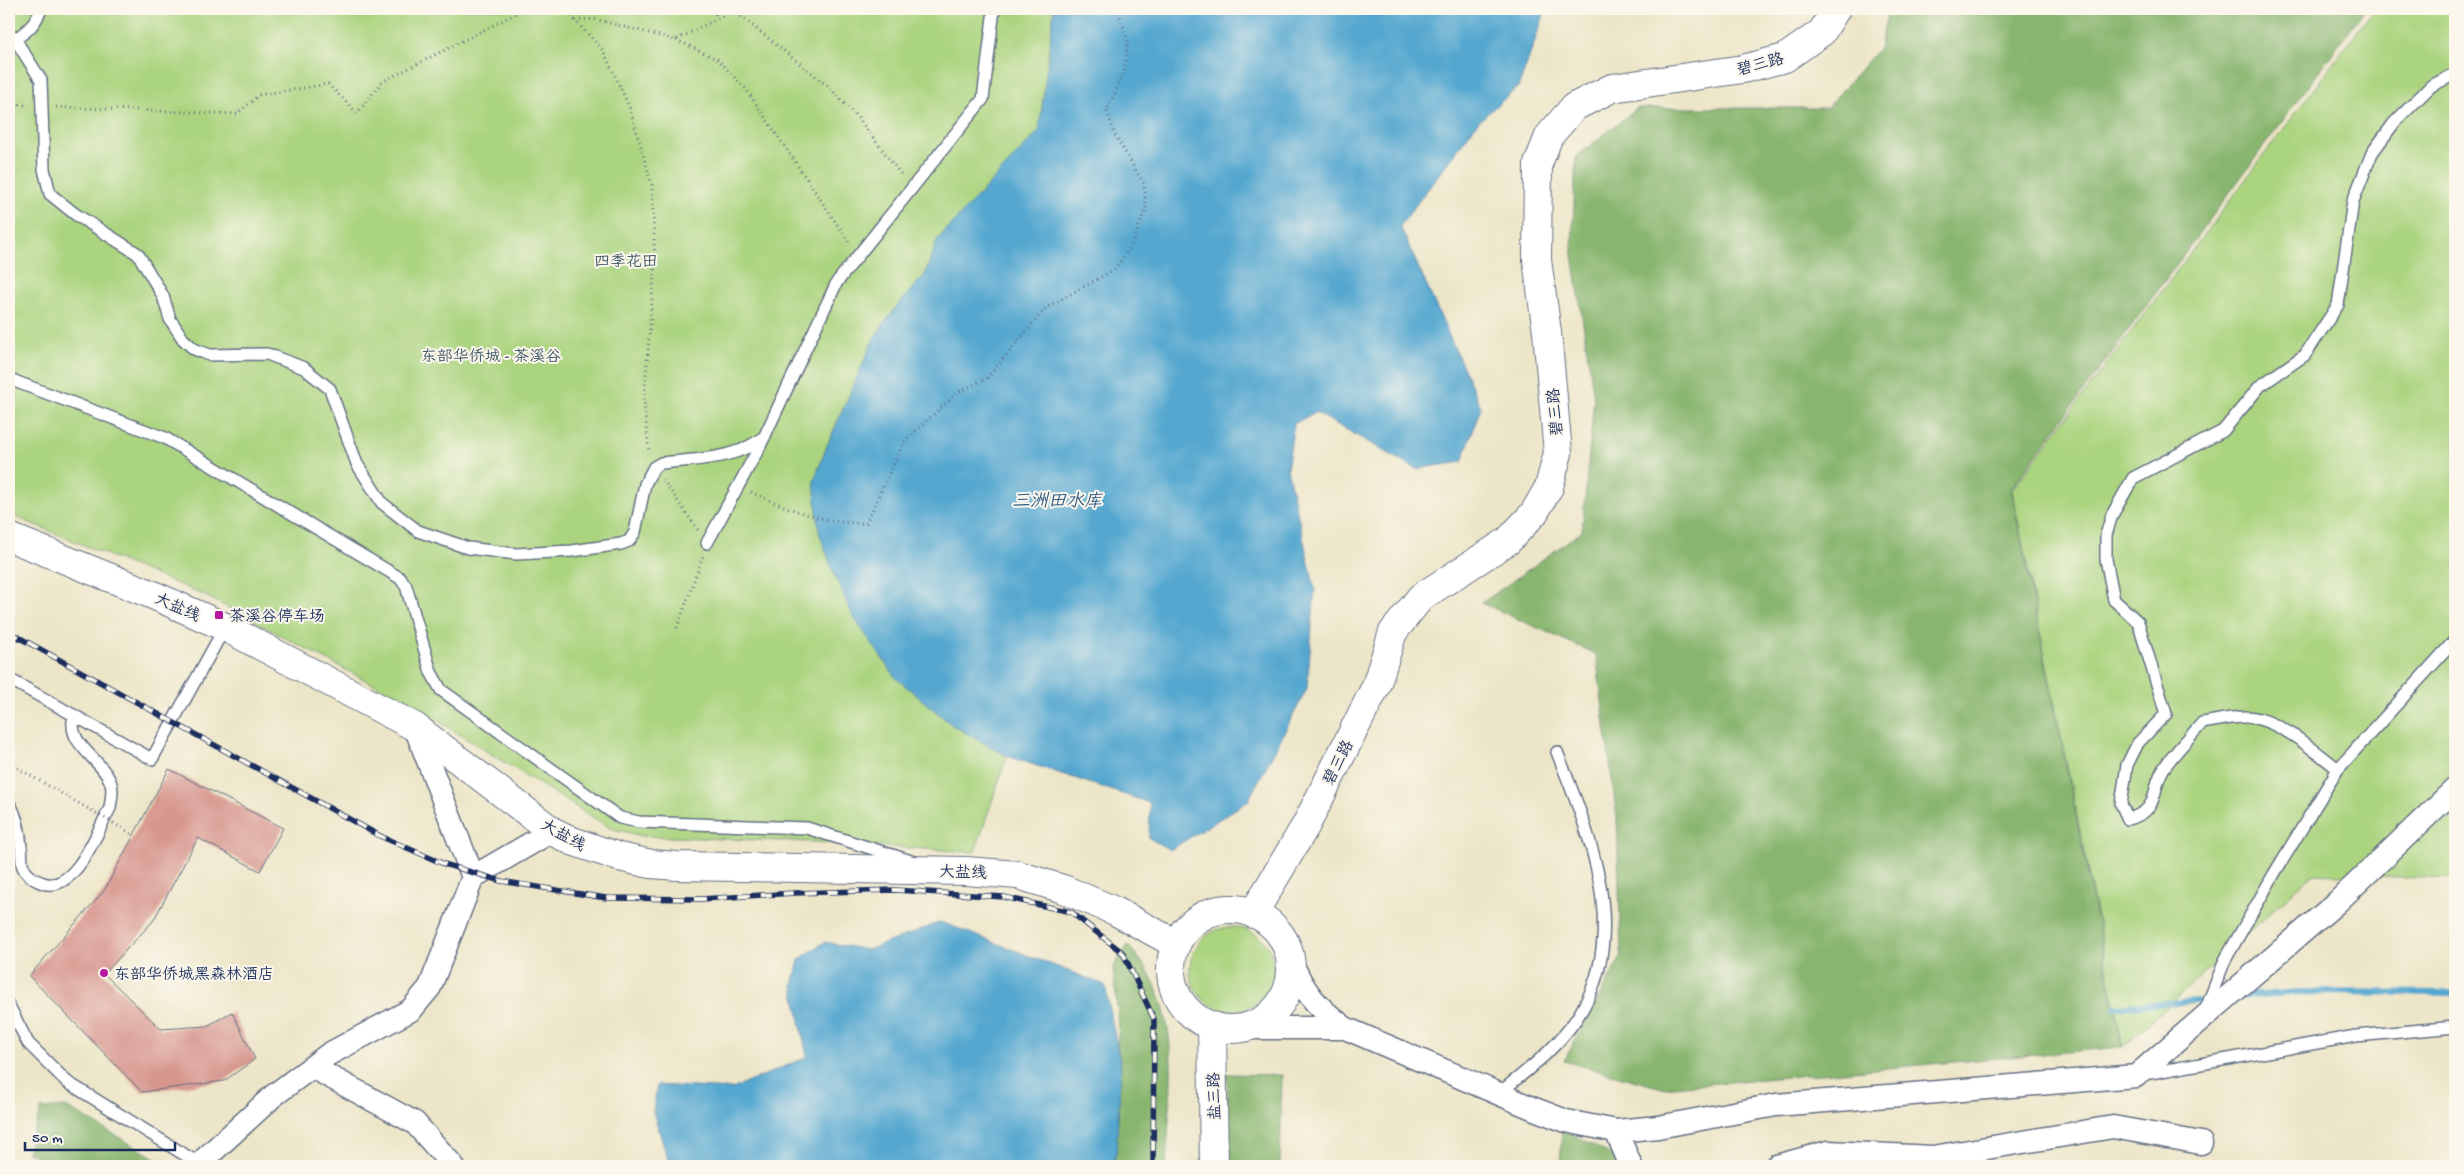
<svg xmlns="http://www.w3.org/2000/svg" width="2464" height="1175" viewBox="0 0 2464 1175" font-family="'Gochi Hand','LXGW WenKai TC',sans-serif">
<rect width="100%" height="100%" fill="#fbf7ec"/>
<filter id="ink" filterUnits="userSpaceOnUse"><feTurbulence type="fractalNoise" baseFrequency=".02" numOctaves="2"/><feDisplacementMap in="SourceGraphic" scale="10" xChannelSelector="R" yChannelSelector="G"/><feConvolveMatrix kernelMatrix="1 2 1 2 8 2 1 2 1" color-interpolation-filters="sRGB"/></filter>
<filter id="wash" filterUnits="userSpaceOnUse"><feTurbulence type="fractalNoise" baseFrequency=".0096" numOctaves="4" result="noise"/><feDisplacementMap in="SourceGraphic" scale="20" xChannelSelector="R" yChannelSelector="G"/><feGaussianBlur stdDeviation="1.12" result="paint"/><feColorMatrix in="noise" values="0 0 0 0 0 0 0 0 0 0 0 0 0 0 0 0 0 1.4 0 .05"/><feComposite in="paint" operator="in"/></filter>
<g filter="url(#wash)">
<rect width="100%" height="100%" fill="#ece5c7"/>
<path fill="#abd47f" stroke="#63826e" d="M 9,9 L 1054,9 L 1040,131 L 937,240 L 925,275 L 897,306 L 875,336 L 827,446 L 814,481 L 952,725 L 1007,756 L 975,852 L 812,842 L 642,836 L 610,828 L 409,703 L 204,595 L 9,514 Z
M 2374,9 L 2455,9 L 2455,879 L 2312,874 L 2123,1047 L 2012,490 Z
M1190 969a42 42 0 1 1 84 0a42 42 0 1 1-84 0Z"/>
<path fill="#88b66e" stroke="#527266" d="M 1888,9 L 2365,9 L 2011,489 L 2122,1047 L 1662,1088 L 1564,1061 L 1621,957 L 1617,819 L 1596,654 L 1482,603 L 1582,531 L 1594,398 L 1572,248 L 1576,157 L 1637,108 L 1827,108 L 1880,47 Z
M 1128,945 C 1135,954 1144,963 1149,973 C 1182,1030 1169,1103 1166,1166 L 1100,1166 L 1110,1132 L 1119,1024 L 1113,968 Z
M 1227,1074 L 1282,1075 L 1280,1166 L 1230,1166 Z
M 66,1107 L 169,1166 L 60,1166 L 27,1152 L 41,1109 Z
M 1562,1129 L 1621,1160 L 1621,1166 L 1560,1166 Z"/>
<path fill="#55a7d0" stroke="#386b97" d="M 1054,9 L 1546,9 L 1519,86 L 1479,121 L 1400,226 L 1481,407 L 1462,462 L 1416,469 L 1315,412 L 1294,424 L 1287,469 L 1315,589 L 1307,689 L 1248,801 L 1170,850 L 1149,838 L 1150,803 L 1007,756 L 952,725 L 896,678 L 854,618 L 834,574 L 819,532 L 814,481 L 827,446 L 875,336 L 897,306 L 925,275 L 937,240 L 1039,131 Z
M 941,922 L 1105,985 L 1121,1067 L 1116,1154 L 1112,1166 L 670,1166 L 653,1112 L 657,1085 L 732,1089 L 807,1057 L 793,986 L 799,960 L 824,942 L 868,950 Z"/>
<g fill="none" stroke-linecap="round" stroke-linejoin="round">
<path stroke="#55a7d0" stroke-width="6" d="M 2238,997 L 2299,992 L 2455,993
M 2115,1007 L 2197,1001"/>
</g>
<g id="blocks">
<path fill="#d7968e" d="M 169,769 L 283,828 L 260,871 L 198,838 L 153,921 L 104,974 L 161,1029 L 207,1026 L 232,1012 L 255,1059 L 224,1081 L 142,1092 L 29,976 L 104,891 Z"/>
</g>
</g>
<g filter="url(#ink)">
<use href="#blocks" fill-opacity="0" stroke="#646f83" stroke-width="1"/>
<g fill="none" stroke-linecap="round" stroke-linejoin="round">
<defs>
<path id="service" d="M 41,9 C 36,23 28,31 15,39 L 41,80 L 44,169 L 50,194 L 75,214 L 138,254 L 163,296 L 170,319 L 183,339 L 194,349 L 209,355 L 267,354 L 304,368 L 330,389 L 357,464 L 382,503 L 418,531 L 468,548 L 516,554 L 572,551 L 621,544 L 629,541 L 635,532 L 645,484 L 654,467 L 661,463 C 696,459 737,460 765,436
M 9,379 L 165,438 L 400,578 L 406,586 L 431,672 L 441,690 L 620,818 L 639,822 L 807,828 L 911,861
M 707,543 L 760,446 L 837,282 L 983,99 L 994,9
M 9,679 L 152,759 L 225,627
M 2338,769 C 2315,751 2275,716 2244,717 C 2230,717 2216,721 2202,723 C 2190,737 2177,750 2166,765 C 2149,787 2163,810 2128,819 L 2121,804 L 2127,765 L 2138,743 L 2166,714 L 2138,622 L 2114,600 L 2106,559 L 2106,535 L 2112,515 L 2133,478 L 2223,431 L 2260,386 L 2305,355 L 2338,305 L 2353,201 L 2372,153 L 2394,123 L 2431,86 L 2455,74
M 9,803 C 17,816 20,832 21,847 C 22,853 21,861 23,867 C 27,876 34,880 43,883 C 75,894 98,830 110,808 C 111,799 114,789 110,781 C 100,757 66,745 74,715
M 9,1006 L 28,1043 L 67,1082 L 198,1163
M 2205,1011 L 2225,960 L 2274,874 L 2338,769 L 2455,640
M 2145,1074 L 2356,1036 L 2455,1027
M 1498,1094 C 1528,1070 1564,1043 1583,1008 C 1629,927 1588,830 1557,752"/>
<path id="minor" d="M 415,727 L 473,877
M 1290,958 C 1303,992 1317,1007 1345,1028 L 1532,1108 L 1566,1121 L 1616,1131 L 1658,1127 L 1776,1105 L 2136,1076 L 2335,904 L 2455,789
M 1244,1028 L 1345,1028
M 312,1067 L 415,1123 L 453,1166
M 1616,1131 L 1631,1166
M 197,1166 L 273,1096 L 329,1054 L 411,1010 L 430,987 L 473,877 L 552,831
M 1776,1166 L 1828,1152 L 1933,1157 L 2113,1127 L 2201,1143"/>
<path id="secondary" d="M 9,537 L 153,595 L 225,627 L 415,727 L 552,831 L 572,841 L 619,857 L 651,864 L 677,866 L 966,871 L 1018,875 L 1063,889 L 1115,911 L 1176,944
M1171 969a60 60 0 1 1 120 0a60 60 0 1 1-120 0Z
M 1253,914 L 1306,825 L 1376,686 L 1393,632 L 1421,597 L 1508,541 L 1534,513 L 1549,487 L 1558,453 L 1547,332 L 1537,260 L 1538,164 L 1549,136 L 1574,107 L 1612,88 L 1743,69 L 1785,58 L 1822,32 L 1836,9
M 1212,1027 L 1214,1166"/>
</defs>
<use href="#service" stroke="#646f83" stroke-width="14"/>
<use href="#minor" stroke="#646f83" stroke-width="25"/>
<use href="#secondary" stroke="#646f83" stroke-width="30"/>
<path stroke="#646f83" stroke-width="3" stroke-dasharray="1 4" stroke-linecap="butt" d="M 558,9 L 567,12 L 603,50 L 629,106 L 652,185 L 655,262 L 644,400 L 649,453
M 715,9 L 716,18
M 733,10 L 828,86 L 858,118 L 903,177
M 575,20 L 594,19 L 676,40 L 734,10
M 676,40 L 717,59 L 746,89 L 849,242
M 9,104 L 27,105
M 56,107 L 237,114 L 259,95 L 328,84 L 357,113 L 382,82 L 525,9
M 663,480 L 698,530
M 751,492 C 786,508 827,525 866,523 L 904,442 L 957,393 L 987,378 L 1046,308 L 1115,269 L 1131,246 L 1146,209 L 1144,184 L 1115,135 L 1107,111 L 1124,71 L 1128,41 L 1118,9
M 677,628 L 703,556"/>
<use href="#service" stroke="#fff" stroke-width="11"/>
<use href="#minor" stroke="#fff" stroke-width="22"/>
<use href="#secondary" stroke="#fff" stroke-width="28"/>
<defs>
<path id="rail" d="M 9,632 L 380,836 L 444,864 L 501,881 L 606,898 L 701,899 L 794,893 L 895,890 L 1004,897 L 1071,912 L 1123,953 L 1154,1019 L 1153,1166"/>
</defs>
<use href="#rail" stroke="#1b2f5e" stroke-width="5.5"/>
<use href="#rail" stroke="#fbf7ec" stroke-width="4" stroke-dasharray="11" stroke-linecap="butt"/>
<path stroke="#646f83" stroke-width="3" stroke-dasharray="1 4" stroke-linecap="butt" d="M 9,763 L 134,835"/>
</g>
</g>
<g fill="#b5179e" stroke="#fbf7ec" stroke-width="2">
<rect x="214" y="610" width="10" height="10" rx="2.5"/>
<circle cx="104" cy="973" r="5"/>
</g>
<g text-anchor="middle" stroke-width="4" stroke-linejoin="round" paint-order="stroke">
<g font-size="16" fill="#1b2f5e" stroke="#fbf7ec">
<text transform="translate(1760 63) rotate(-15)" y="6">碧三路</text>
<text transform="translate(1554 412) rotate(-95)" y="6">碧三路</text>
<text transform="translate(178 606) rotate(24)" y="6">大盐线</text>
<text transform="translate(1337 762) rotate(-63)" y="6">碧三路</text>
<text transform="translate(564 834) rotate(29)" y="6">大盐线</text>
<text transform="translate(963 871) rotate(2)" y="6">大盐线</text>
<text transform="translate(1213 1096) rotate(-91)" y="6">盐三路</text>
</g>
<g font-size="16" fill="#3f5866" stroke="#fbf7ec">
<text x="626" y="266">四季花田</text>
<text x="491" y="361">东部华侨城 - 茶溪谷</text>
</g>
<g font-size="16" fill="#1b2f5e" stroke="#fbf7ec" text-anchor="start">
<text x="229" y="621">茶溪谷停车场</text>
<text x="114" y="979">东部华侨城黑森林酒店</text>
</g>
<g font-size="18" font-style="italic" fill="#2f5986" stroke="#fbf7ec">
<text x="1057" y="506">三洲田水库</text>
</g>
</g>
<rect width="2464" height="1175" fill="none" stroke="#fbf7ec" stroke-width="30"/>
<path d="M25 1142v8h150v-8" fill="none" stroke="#1b2f5e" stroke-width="2.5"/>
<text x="32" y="1142" font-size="15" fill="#1b2f5e" stroke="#fbf7ec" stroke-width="4" paint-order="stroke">50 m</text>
</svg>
